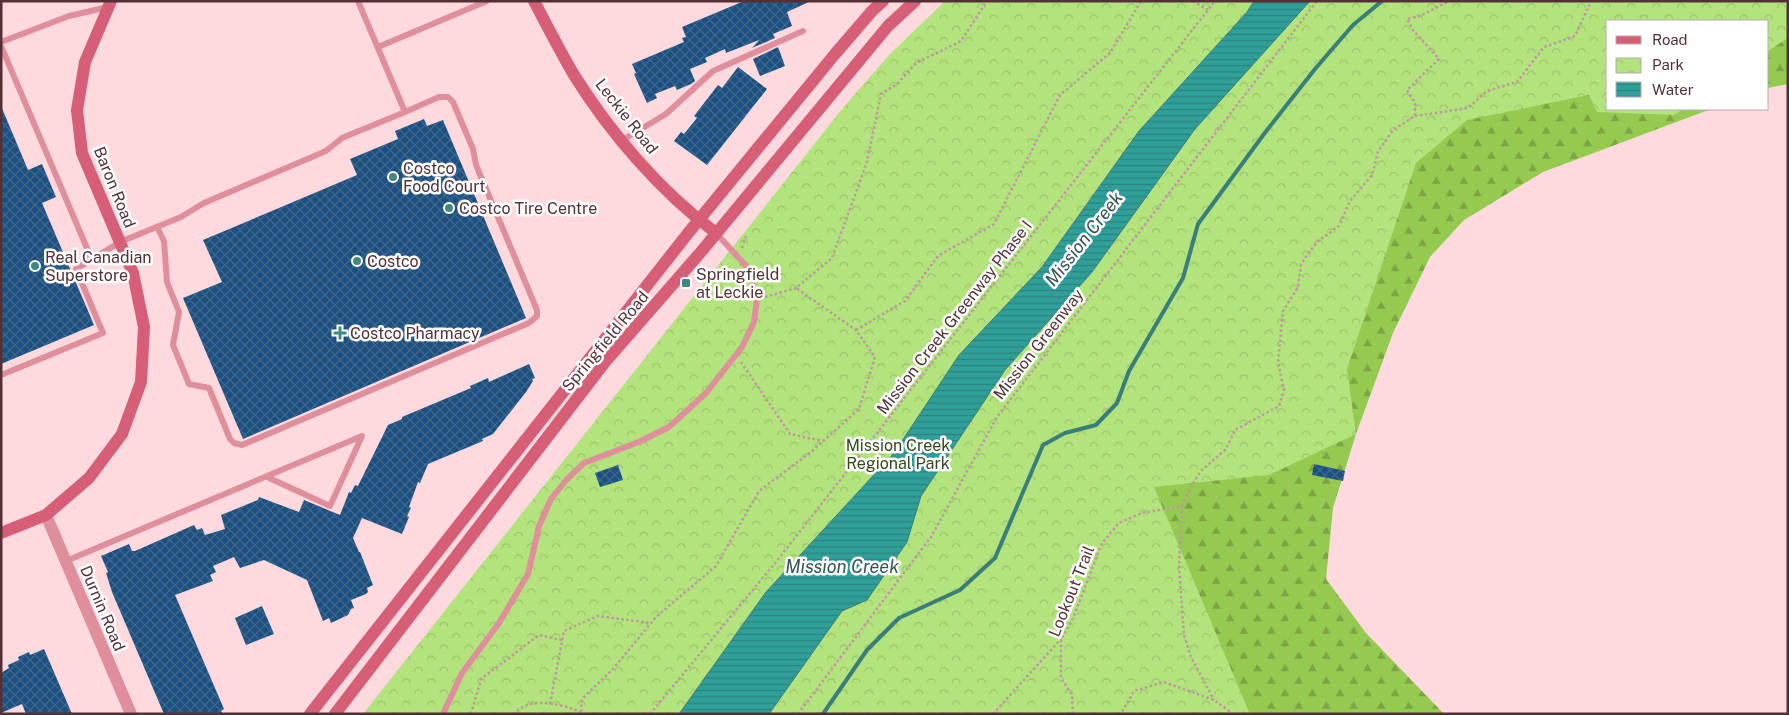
<svg xmlns="http://www.w3.org/2000/svg" width="1789" height="715" viewBox="0 0 1789 715" font-family="'Public Sans',sans-serif">
<defs>
<pattern id="forest-firs" width="22" height="20" patternUnits="userSpaceOnUse" patternTransform="scale(1.25)"><rect width="22" height="20" fill="#94ca50"/><path d="M5 1l3.5 6h-7zM16 11l3.5 6h-7z" fill="#7ba443"/></pattern>
<pattern id="park-crowns" width="20" height="18" patternUnits="userSpaceOnUse" patternTransform="scale(1.25)"><rect width="20" height="18" fill="#b2e37c"/><path d="M2 6a3 3 0 1 1 6 0M12 15a3 3 0 1 1 6 0" fill="none" stroke="#9bc36c"/></pattern>
<pattern id="water-rules" width="6" height="5" patternUnits="userSpaceOnUse" patternTransform="scale(1.25)"><rect width="6" height="5" fill="#309f99"/><path d="M0 2.5h6" fill="none" stroke="#2b827e"/></pattern>
<pattern id="building-cross-hatch" width="8" height="8" patternUnits="userSpaceOnUse" patternTransform="scale(1.25)"><rect width="8" height="8" fill="#1b5080"/><path d="M0 0l8 8M0 8l8-8" fill="none" stroke="#3e678d"/></pattern>
</defs>
<rect width="100%" height="100%" fill="#fed9de"/>
<path fill="url(#forest-firs)" d="M 1788,1 L 1788,84 L 1768,88 L 1768,21 L 1608,21 L 1608,109 L 1711,109 L 1543,172 L 1464,220 L 1430,257 L 1393,333 L 1356,434 L 1333,508 L 1326,579 L 1366,633 L 1444,714 L 745,714 L 1302,6 Z"/>
<path fill="url(#park-crowns)" d="M 945,1 L 1788,1 L 1788,38 L 1768,51 L 1768,21 L 1608,21 L 1608,109 L 1683,109 L 1674,115 L 1597,112 L 1589,95 L 1467,120 L 1416,163 L 1347,369 L 1356,434 L 1269,475 L 1154,487 L 1250,714 L 363,714 L 842,109 L 889,55 Z"/>
<path fill="url(#water-rules)" stroke="#3a7e7b" d="M 1254,1 L 1310,1 L 1195,129 L 1092,272 L 1005,370 L 921,496 L 907,542 L 867,600 L 842,611 L 769,714 L 679,714 L 766,592 L 894,453 L 959,355 L 1042,267 L 1139,131 L 1247,12 Z"/>
<g fill="none" stroke-linecap="round" stroke-linejoin="round">
<path stroke="#3a7e7b" stroke-width="4" d="M 823,714 L 867,650 L 899,618 L 960,590 L 995,558 L 1043,445 L 1065,433 L 1096,425 L 1117,403 L 1129,371 L 1183,278 L 1198,224 L 1264,134 L 1315,69 L 1353,25 L 1382,1"/>
</g>
<path fill="url(#building-cross-hatch)" d="M 744,1 L 811,1 L 787,12 L 792,26 L 773,34 L 775,38 L 752,48 L 759,40 L 726,53 L 725,49 L 705,58 L 707,62 L 690,69 L 695,81 L 691,84 L 677,90 L 675,86 L 655,94 L 657,98 L 647,103 L 634,74 L 636,73 L 632,64 L 684,42 L 682,38 L 686,37 L 682,27 Z
M 778,47 L 785,66 L 760,76 L 753,59 Z
M 738,67 L 767,89 L 707,165 L 674,141 L 681,132 L 684,134 L 697,118 L 694,116 L 718,85 L 722,88 Z
M 1,106 L 28,170 L 42,164 L 56,197 L 42,203 L 94,325 L 1,364 Z
M 424,119 L 427,126 L 443,120 L 526,318 L 243,439 L 183,298 L 222,282 L 203,240 L 357,175 L 350,159 L 398,139 L 395,131 Z
M 529,364 L 535,378 L 532,379 L 533,381 L 526,392 L 493,434 L 482,439 L 483,441 L 428,464 L 420,483 L 418,482 L 409,507 L 411,508 L 407,516 L 409,517 L 402,534 L 362,518 L 353,538 L 359,552 L 360,552 L 373,585 L 367,588 L 368,592 L 366,594 L 351,600 L 354,608 L 351,609 L 348,615 L 331,623 L 329,618 L 323,621 L 307,580 L 264,560 L 240,568 L 234,557 L 213,566 L 216,572 L 210,575 L 213,581 L 175,595 L 224,709 L 221,711 L 223,714 L 164,714 L 112,592 L 106,573 L 108,572 L 101,556 L 129,544 L 132,551 L 135,551 L 194,525 L 197,530 L 202,528 L 205,535 L 225,529 L 221,515 L 258,500 L 259,497 L 299,512 L 304,500 L 340,515 L 349,492 L 351,493 L 355,485 L 358,486 L 388,425 L 402,419 L 402,417 L 471,388 L 470,386 L 488,378 L 489,382 Z
M 1314,464 L 1345,471 L 1343,481 L 1312,475 Z
M 618,465 L 623,480 L 600,487 L 595,473 Z
M 262,606 L 274,634 L 246,645 L 235,618 Z
M 44,649 L 72,714 L 26,714 L 22,704 L 1,713 L 1,673 L 9,668 L 8,665 L 19,660 L 18,657 L 29,652 L 30,655 Z"/>
<g fill="none" stroke-linecap="round" stroke-linejoin="round">
<path stroke="#bd999e" stroke-width="2.5" stroke-dasharray="2.5 2.5" stroke-linecap="butt" d="M 1193,1 L 1208,10
M 1415,116 L 1468,108 L 1487,91 L 1517,82 L 1544,47 L 1575,36 L 1591,1
M 742,248 L 746,236
M 765,297 L 796,288 L 832,258 L 867,162 L 881,94 L 897,84 L 916,63 L 961,41 L 987,1
M 856,330 L 905,301 L 938,256 L 994,224 L 1060,95 L 1110,53 L 1141,1
M 741,362 L 790,434 L 823,441
M 1182,506 L 1179,566 L 1184,635 L 1191,657 L 1214,700
M 550,704 L 564,631 L 598,616 L 651,623
M 581,712 L 582,699 L 613,669 L 656,617 L 716,566 L 759,491 L 811,452 L 859,409 L 875,357 L 856,330 L 796,288
M 471,714 L 481,679 L 539,635 L 562,640
M 513,714 C 520,708 529,703 538,703 C 550,702 575,708 584,714
M 650,714 L 776,562 L 1215,1
M 798,714 L 931,537 L 997,417 L 1317,1
M 993,714 L 1061,639
M 1073,714 L 1072,695 L 1061,678 L 1061,639 L 1072,621 L 1102,543 L 1119,523 L 1142,513 L 1182,506 L 1190,488 L 1201,471 L 1226,449 L 1235,430 L 1279,406 L 1284,390 L 1278,362 L 1283,311 L 1298,287 L 1301,264 L 1317,242 L 1339,226 L 1350,201 L 1372,175 L 1378,152 L 1393,130 L 1415,116 L 1415,103 L 1407,90 L 1439,59 L 1413,30 L 1407,19 L 1420,16 L 1449,1
M 1118,714 L 1122,712 L 1134,691 L 1164,682 L 1214,700 L 1233,714"/>
<path stroke="#df8e9b" stroke-width="6" d="M 1,42 L 69,16 L 108,7
M 1,46 L 92,260
M 378,47 L 487,1
M 621,141 L 666,114 L 713,71 L 803,31
M 157,227 L 164,241 L 167,282 L 179,312 L 173,345 L 189,384 L 209,388 L 230,439 L 234,443 L 242,445 L 529,323 L 537,316 L 537,310 L 476,165 L 473,149 L 453,102 L 448,97 L 439,97 L 405,112
M 1,375 L 103,333 L 76,269 L 120,242 L 181,217 L 204,203 L 326,151 L 342,138 L 405,112 L 358,1
M 66,561 L 362,436 L 330,506 L 267,477
M 443,714 L 462,673 L 499,623 L 528,574 L 539,526 L 551,499 L 567,479 L 584,463 L 641,441 L 669,427 L 706,393 L 742,347 L 754,322 L 757,299 L 748,268 L 716,233"/>
<path stroke="#df8e9b" stroke-width="12" d="M 46,515 L 131,714"/>
<path stroke="#d65e77" stroke-width="12" d="M 534,1 C 547,26 560,51 574,75 C 611,134 660,191 716,233
M 1,533 L 46,515 L 89,478 L 122,434 L 141,382 L 144,327 L 133,273 L 82,153 L 77,110 L 85,62 L 111,1
M 310,714 L 689,232 L 835,54 L 872,11 L 883,1
M 335,714 L 605,362 L 700,253 L 888,26 L 915,1"/>
</g>
<g fill="#418883" stroke="#fff" stroke-width="2">
<circle cx="393" cy="177" r="5"/>
<circle cx="449" cy="208" r="5"/>
<circle cx="357" cy="261" r="5"/>
<circle cx="35" cy="266" r="5"/>
<rect x="681" y="278" width="10" height="10" rx="2.5"/>
<path d="M337.5 325.5h5v5h5v5h-5v5h-5v-5h-5v-5h5z"/>
</g>
<g text-anchor="middle" stroke-width="5" stroke-linejoin="round" paint-order="stroke">
<g font-size="16" fill="#533036" stroke="#fff">
<text transform="translate(627 116) rotate(52)" y="6">Leckie Road</text>
<text transform="translate(115 187) rotate(68)" y="6">Baron Road</text>
<text transform="translate(954 317) rotate(-52)" y="6">Mission Creek Greenway Phase I</text>
<text transform="translate(605 341) rotate(-50)" y="6">Springfield Road</text>
<text transform="translate(1038 344) rotate(-52)" y="6">Mission Greenway</text>
<text transform="translate(1071 591) rotate(-68)" y="6">Lookout Trail</text>
<text transform="translate(103 608) rotate(67)" y="6">Durnin Road</text>
</g>
<g font-size="16" fill="#533036" stroke="#fff" text-anchor="start">
<text x="403" y="174">Costco<tspan x="403" dy="18">Food Court</tspan></text>
<text x="459" y="214">Costco Tire Centre</text>
<text x="45" y="263">Real Canadian<tspan x="45" dy="18">Superstore</tspan></text>
<text x="367" y="267">Costco</text>
<text x="696" y="280">Springfield<tspan x="696" dy="18">at Leckie</tspan></text>
<text x="350" y="339">Costco Pharmacy</text>
</g>
<g font-size="16" fill="#34491a" stroke="#fff">
<text x="898" y="451">Mission Creek<tspan x="898" dy="18">Regional Park</tspan></text>
</g>
<g font-size="18" font-style="italic" fill="#345552" stroke="#fff">
<text transform="translate(1084 239) rotate(-52)" y="6">Mission Creek</text>
<text x="842" y="573">Mission Creek</text>
</g>
</g>
<rect width="1789" height="715" fill="none" stroke="#533036" stroke-width="5"/>
<rect x="1606" y="20" width="162" height="90" fill="#ffffff" stroke="#baacaf"/>
<rect x="1616" y="36" width="25" height="8" fill="#d65e77" stroke="#baacaf"/>
<text x="1652" y="45" font-size="15" fill="#533036">Road</text>
<rect x="1616" y="58" width="25" height="15" fill="url(#park-crowns)" stroke="#baacaf"/>
<text x="1652" y="70" font-size="15" fill="#533036">Park</text>
<rect x="1616" y="82" width="25" height="15" fill="url(#water-rules)" stroke="#baacaf"/>
<text x="1652" y="95" font-size="15" fill="#533036">Water</text>
</svg>
